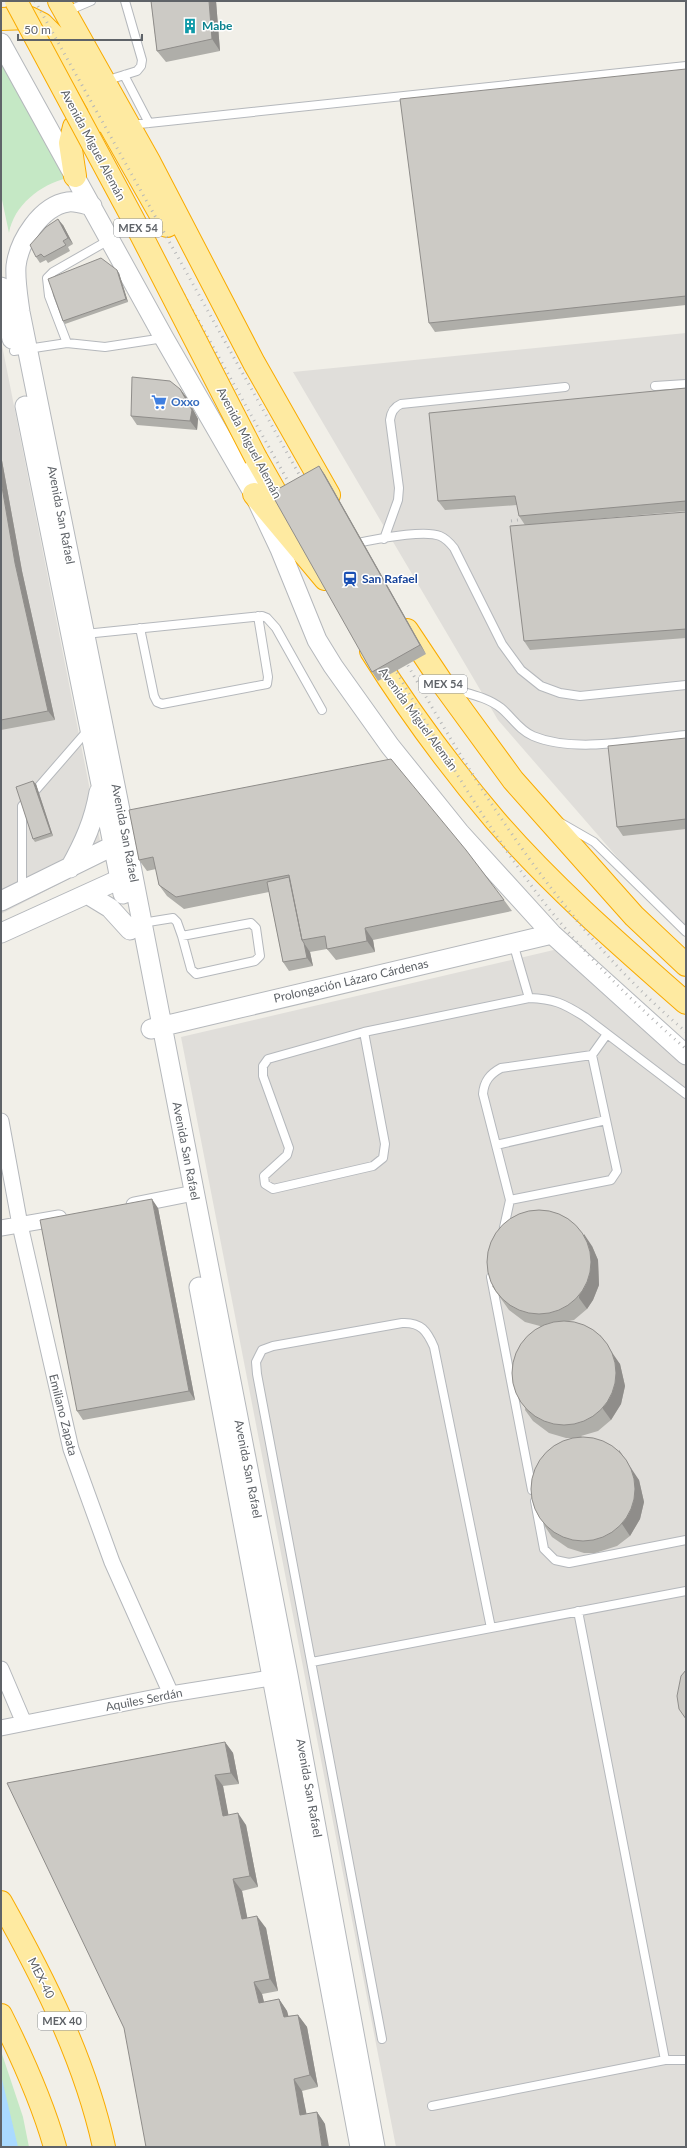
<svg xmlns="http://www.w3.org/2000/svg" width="687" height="2148" viewBox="0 0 687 2148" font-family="Lato,sans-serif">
<rect width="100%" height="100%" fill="#f1efe8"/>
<path fill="#e0deda" d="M 686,333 L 686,929 L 670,918 L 498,720 L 293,372 Z
M 1,340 L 104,861 L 1,914 Z
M 558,949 L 686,1066 L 686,2147 L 396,2147 L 181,1037 Z"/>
<path fill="#c5e8c5" d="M 1,60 L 67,178 C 40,185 14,205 9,233 L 1,195 Z
M 1,2051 L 23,2117 L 29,2147 L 1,2147 Z"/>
<path fill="#aadaff" d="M 1,2075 L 18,2147 L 1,2147 Z"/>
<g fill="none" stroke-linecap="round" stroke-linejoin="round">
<defs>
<path id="service" d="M 65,12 L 91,1
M 124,75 L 149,123
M 105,81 L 137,71 L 141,66 L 142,60 L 125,1
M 130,125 L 686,66
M 109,240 L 53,272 L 47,278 L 49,296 L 67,343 L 105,347 L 164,338
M 14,351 L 67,343
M 655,386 L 686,384
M 384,539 L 398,500 L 399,488 L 390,420 C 391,412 394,407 401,404 L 565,387
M 356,543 C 374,540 423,529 440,536 C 445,538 450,543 454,548 L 502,644 L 521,670 L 541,686 L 560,693 L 580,696 L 686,685
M 140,628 L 154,696 L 157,702 L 162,704 L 267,684 L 268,677 L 258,616
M 85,634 L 262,616 L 267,618 L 276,628 L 322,710
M 453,689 C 469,694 487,697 501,708 C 512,717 519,730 533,736 C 576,754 640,739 686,735
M 561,823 L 594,842 L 686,932
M 22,890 L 22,806 L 88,730
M 142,923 L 173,918 L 177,922 L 182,936 L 251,923 L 256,928 L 260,956 L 255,961 L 196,974 L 191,969 L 182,936
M 513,943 L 529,998
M 364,1032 L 385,1144 L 383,1158 L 373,1166 L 273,1189 L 265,1184 L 264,1176 L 287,1155 L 289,1148 L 263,1076 L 263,1066 L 268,1059 L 364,1032 L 529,998 C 554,999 563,1003 585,1017 L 686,1094
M 496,1145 L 606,1120
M 510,1200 L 611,1180 L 617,1171 L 592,1055
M 503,1232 L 510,1200 L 483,1094 C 484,1081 490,1074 501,1068 L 592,1055 L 607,1034
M 491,1277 L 532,1490
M 535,1501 L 544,1549 L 555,1560 L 569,1563 L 686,1540
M 578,1611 L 665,2060
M 312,1662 L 686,1591
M 382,2039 L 257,1374 L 256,1362 L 262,1350 L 273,1346 L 402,1323 C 421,1322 427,1331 434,1347 L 491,1628
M 432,2106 L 665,2060 L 686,2060"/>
<path id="minor" d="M 1,1121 L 20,1225 L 71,1449 L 112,1562 L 171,1694
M 134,1205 L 194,1193
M 1,1228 L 59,1218
M 1,1669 L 24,1723
M 1,1728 L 171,1694 L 283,1676"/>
<path id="tertiary" d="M 1,43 L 164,338 L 254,494 L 280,549 L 317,640 L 333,666 L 390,746 L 460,833 L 552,934 L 686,1055
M 92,206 C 84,204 76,201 68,202 C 41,206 19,241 16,266 C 15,281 18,297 20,312 L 126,840 L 288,1675 L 375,2147
M 1,287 L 12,339
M 25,406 L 123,894
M 70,868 C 84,843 94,821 99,792
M 87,894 L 110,908 L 130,930
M 1,901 L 125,840
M 1,933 L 131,874
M 151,1029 L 552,934
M 199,1287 L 360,2147"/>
<path id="trunk" d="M 59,1 L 150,163 L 254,363 L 329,495
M 1,19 L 30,18 L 42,24 L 54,36 L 84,80 L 167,226
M 75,176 L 70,143 L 74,127 C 82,122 90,119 99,121
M 256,458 L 289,516
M 254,494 L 325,579
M 407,630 L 445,687 L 513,780 L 634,916 L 686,965
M 371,651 C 408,710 450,767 495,820 C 553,887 620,945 686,1003
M 1,1902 C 44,1979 85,2060 104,2147
M 1,2015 C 22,2057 42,2101 55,2147"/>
</defs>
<use href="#service" stroke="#b5b8bc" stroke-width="10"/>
<use href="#minor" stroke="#b5b8bc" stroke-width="17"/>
<use href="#tertiary" stroke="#b5b8bc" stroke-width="21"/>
<use href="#trunk" stroke="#f9ab00" stroke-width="24"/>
<use href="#service" stroke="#fff" stroke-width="8"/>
<use href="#minor" stroke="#fff" stroke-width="15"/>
<use href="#tertiary" stroke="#fff" stroke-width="19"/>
<use href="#trunk" stroke="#feeaa1" stroke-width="22"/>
<path stroke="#b6b7b8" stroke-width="3" stroke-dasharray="1 5" stroke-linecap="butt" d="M 20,1 L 294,492
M 35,1 L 305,485
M 511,521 L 531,518
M 402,655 C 480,793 564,928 686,1032
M 391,662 C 436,741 482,819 536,892 C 579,949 632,1002 686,1049"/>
<defs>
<path id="trunk-bridge" d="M 16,1 L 133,219 L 256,458"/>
</defs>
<use href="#trunk-bridge" stroke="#f9ab00" stroke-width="24" stroke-linecap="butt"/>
<use href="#trunk-bridge" stroke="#feeaa1" stroke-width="22"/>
</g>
<path fill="#afaea9" d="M 151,1 L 216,1 L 220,51 L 166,62 L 157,51 Z
M 686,69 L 686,305 L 435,332 L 429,323 Z
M 63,225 L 73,244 L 68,247 L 70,251 L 48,263 L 46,260 L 40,263 L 36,257 Z
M 119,273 L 128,302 L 65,324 L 63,321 Z
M 686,388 L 686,511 L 525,525 L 519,516 L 517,505 L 445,510 L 438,501 Z
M 180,389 L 187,398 L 198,419 L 197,430 L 137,425 L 131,416 Z
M 1,455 L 22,571 L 55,720 L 1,730 Z
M 319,466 L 325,475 L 426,654 L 378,681 L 372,672 Z
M 686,512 L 686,638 L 530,650 L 524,641 Z
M 686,738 L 686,829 L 623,836 L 617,827 Z
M 36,784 L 53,836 L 35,842 L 33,839 Z
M 129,810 L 504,900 L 512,911 L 373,940 L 375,952 L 336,960 L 327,949 L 310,952 L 313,966 L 289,971 L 283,962 L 269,892 L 184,909 L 167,896 L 159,885 L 156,869 L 147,871 L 139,860 Z
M 158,1208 L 195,1400 L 83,1420 L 77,1411 Z
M 592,1246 L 598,1260 L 599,1285 L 593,1300 L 587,1309 L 574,1320 L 569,1321 L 620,1364 L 625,1386 L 621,1404 L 611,1420 L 598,1431 L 581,1436 L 639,1480 L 644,1502 L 640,1519 L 630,1536 L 617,1546 L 595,1553 L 584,1553 L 568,1548 L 552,1537 L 544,1525 L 572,1438 L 566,1438 L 549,1433 L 533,1421 L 525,1410 L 540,1326 L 525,1322 L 509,1310 L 492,1286 Z
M 225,1742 L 233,1753 L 239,1784 L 223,1786 L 228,1815 L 246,1825 L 258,1887 L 242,1891 L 247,1918 L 266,1928 L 278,1991 L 262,1994 L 264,2002 L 279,1999 L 287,2011 L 288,2016 L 298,2015 L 307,2027 L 318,2087 L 302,2091 L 306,2114 L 317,2112 L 325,2124 L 124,2028 Z"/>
<path fill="#8f8d8a" d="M 209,1 L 216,1 L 220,51 L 212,39 Z
M 58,219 L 63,225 L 73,244 L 68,238 Z
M 117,270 L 119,273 L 128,302 L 126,299 Z
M 180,389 L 187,398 L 198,419 L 197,430 L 190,421 Z
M 1,455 L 22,571 L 55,720 L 48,711 L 15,563 L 1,481 Z
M 319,466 L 325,475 L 426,654 L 420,645 Z
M 33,781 L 36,784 L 53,836 L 51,833 Z
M 365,928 L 373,940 L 375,952 L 367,941 Z
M 304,943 L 310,952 L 313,966 L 307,958 Z
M 152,1199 L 158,1208 L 195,1400 L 189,1391 Z
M 584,1234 L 592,1246 L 598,1260 L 599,1285 L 593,1300 L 587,1309 L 579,1298 Z
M 600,1335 L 620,1364 L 625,1386 L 621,1404 L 611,1420 L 603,1409 Z
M 619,1450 L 639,1480 L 644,1502 L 640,1519 L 630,1536 L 622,1524 Z
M 225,1742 L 233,1753 L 239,1784 L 231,1773 Z
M 215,1775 L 223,1786 L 231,1828 L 223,1816 Z
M 238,1813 L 246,1825 L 258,1887 L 250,1876 Z
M 233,1879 L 242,1891 L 250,1931 L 242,1919 Z
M 257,1916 L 266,1928 L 278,1991 L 270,1979 Z
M 254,1982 L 262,1994 L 267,2014 L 259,2003 Z
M 279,1999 L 287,2011 L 292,2028 L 284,2017 Z
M 298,2015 L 307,2027 L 318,2087 L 310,2075 Z
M 294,2079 L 302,2091 L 309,2126 L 300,2115 Z
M 317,2112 L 325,2124 L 329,2147 L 322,2147 Z"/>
<path fill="#cccac5" stroke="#8f8d8a" d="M 151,1 L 209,1 L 212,39 L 157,51 Z
M 686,69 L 686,296 L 429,323 L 400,99 Z
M 58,219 L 68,238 L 63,241 L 66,245 L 44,257 L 41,254 L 36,257 L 30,245 L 46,227 Z
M 101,258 L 117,270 L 126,299 L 63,321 L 48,279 Z
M 132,377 L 170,381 L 180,389 L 192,410 L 190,421 L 131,416 Z
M 686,388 L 686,501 L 519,516 L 515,496 L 438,501 L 429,413 Z
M 319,466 L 420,645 L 372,672 L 271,493 Z
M 1,481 L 15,563 L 48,711 L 1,720 Z
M 686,512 L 686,629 L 524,641 L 510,526 Z
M 686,738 L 686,819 L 617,827 L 608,746 Z
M 391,759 L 466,850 L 504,900 L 365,928 L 367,941 L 327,949 L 325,936 L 302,940 L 289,875 L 176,897 L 159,885 L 153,857 L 139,860 L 129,810 Z
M 33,781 L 51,833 L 33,839 L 16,787 Z
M 289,877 L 302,940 L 304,943 L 307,958 L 283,962 L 267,882 Z
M 152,1199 L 189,1391 L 77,1411 L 40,1220 Z
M487 1262a52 52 0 1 1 104 0a52 52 0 1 1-104 0Z
M512 1373a52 52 0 1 1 104 0a52 52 0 1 1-104 0Z
M531 1489a52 52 0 1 1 104 0a52 52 0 1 1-104 0Z
M 686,1670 L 686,1719 L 679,1709 L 677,1696 L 681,1676 Z
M 225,1742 L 231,1773 L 215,1775 L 223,1816 L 238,1813 L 250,1876 L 233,1879 L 242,1919 L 257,1916 L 270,1979 L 254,1982 L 259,2003 L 279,1999 L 284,2017 L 298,2015 L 310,2075 L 294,2079 L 300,2115 L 317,2112 L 322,2147 L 146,2147 L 124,2028 L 7,1783 Z"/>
<defs>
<symbol id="building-bare" viewBox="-9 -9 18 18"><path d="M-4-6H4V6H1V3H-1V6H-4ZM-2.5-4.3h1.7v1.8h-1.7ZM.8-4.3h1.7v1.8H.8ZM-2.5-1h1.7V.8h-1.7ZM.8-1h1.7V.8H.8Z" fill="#0f9aa8" stroke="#fff" stroke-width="2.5" paint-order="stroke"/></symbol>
<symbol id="supermarket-bare" viewBox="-9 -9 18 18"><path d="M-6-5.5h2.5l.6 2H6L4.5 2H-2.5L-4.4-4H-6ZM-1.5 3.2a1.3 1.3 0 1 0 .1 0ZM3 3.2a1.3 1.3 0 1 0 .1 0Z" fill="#3f7fe0" stroke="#fff" stroke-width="2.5" paint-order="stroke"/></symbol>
<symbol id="station-bare" viewBox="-9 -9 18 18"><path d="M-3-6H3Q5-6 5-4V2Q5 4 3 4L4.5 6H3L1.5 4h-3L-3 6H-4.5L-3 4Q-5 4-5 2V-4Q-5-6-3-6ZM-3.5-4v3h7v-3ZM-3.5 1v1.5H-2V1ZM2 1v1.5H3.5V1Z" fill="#1a4fb4" stroke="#fff" stroke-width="2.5" paint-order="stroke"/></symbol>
</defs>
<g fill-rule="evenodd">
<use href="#building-bare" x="179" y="15" width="22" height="22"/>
<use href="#supermarket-bare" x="148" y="391" width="22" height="22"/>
<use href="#station-bare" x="339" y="568" width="22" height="22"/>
</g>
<g text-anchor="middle" stroke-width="3" stroke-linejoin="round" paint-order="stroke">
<g fill="#fff" stroke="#8f9295" stroke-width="1">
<rect x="114" y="219" width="48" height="18" rx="3"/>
<rect x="419" y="675" width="48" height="18" rx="3"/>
<rect x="38" y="2012" width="48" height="18" rx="3"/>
</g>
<g font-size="11" font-weight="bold" fill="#5f6368">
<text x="138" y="232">MEX 54</text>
<text x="443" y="688">MEX 54</text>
<text x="62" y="2025">MEX 40</text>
</g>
<g font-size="12" font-weight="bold" fill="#0d838f" stroke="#fff" text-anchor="start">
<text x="202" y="30">Mabe</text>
</g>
<g font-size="12" fill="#5f6368" stroke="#fff">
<text transform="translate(93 145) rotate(62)" y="4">Avenida Miguel Alemán</text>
<text transform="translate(249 443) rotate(62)" y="4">Avenida Miguel Alemán</text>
<text transform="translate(61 515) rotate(79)" y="4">Avenida San Rafael</text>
<text transform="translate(418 719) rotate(54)" y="4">Avenida Miguel Alemán</text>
<text transform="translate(125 833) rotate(79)" y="4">Avenida San Rafael</text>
<text transform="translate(351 981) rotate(-13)" y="4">Prolongación Lázaro Cárdenas</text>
<text transform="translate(186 1151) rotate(79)" y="4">Avenida San Rafael</text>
<text transform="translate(63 1415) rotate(76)" y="4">Emiliano Zapata</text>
<text transform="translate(248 1469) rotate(79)" y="4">Avenida San Rafael</text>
<text transform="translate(144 1700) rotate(-11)" y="4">Aquiles Serdán</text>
<text transform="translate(309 1788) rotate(80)" y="4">Avenida San Rafael</text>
<text transform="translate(41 1978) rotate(63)" y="4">MEX-40</text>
</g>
<g font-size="12" font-weight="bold" fill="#366cbe" stroke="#fff" text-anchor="start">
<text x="171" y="406">Oxxo</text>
</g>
<g font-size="12" font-weight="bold" fill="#164399" stroke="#fff" text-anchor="start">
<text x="362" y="583">San Rafael</text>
</g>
</g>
<rect width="687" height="2148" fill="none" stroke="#5f6368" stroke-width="4"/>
<path d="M18 34v6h124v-6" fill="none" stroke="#5f6368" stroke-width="2"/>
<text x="24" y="34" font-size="12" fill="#5f6368" stroke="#ffffff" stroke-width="3" paint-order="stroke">50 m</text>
</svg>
